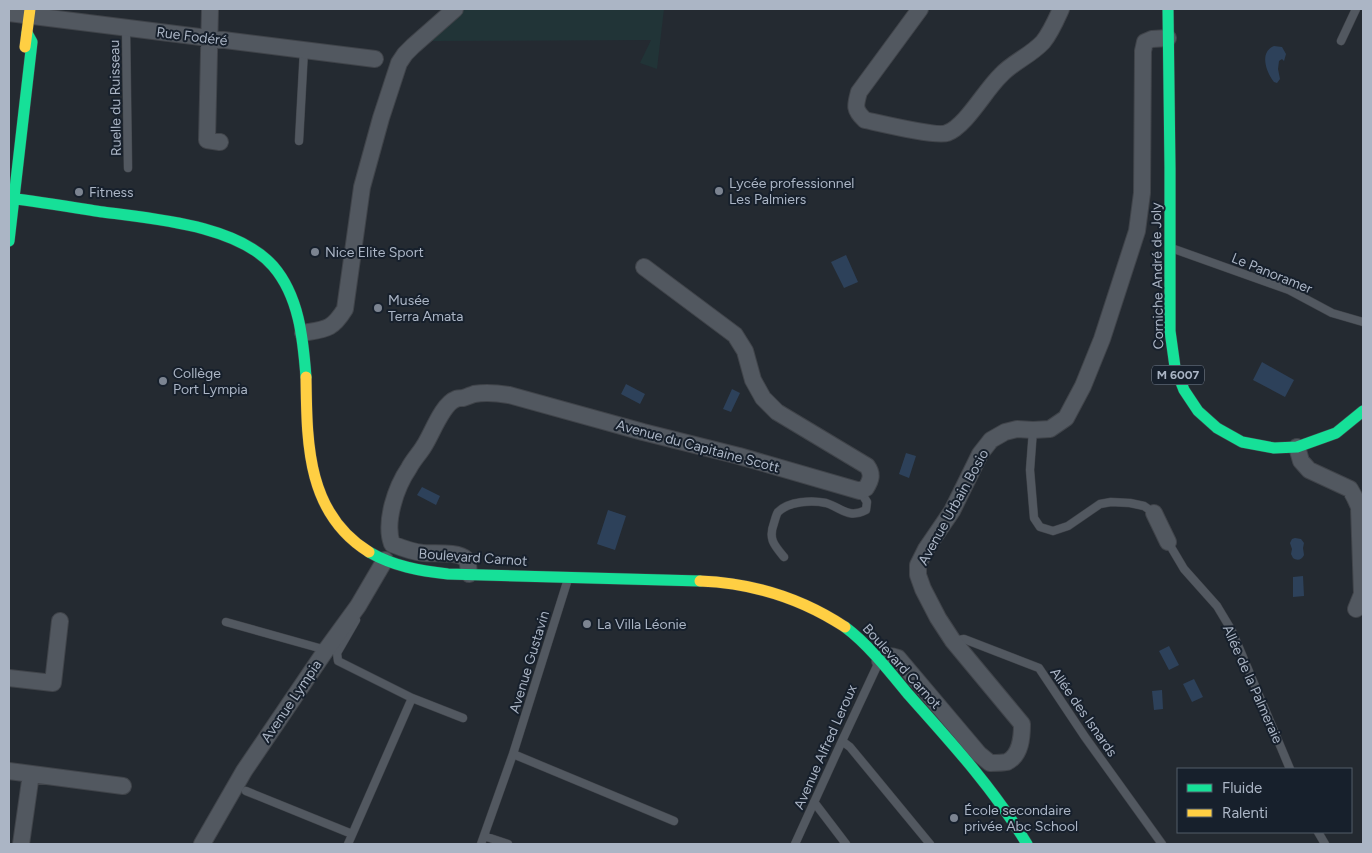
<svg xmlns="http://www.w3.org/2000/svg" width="1372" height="853" viewBox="0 0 1372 853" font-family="Figtree,sans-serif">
<rect width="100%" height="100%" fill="#242a31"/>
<path fill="#213437" d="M 465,9 L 664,9 L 657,69 L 640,63 L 651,40 L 430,41 Z"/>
<path fill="#2d415a" d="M 1274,46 L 1282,47 L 1286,54 L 1284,61 L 1282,59 L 1279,61 L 1278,69 L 1280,79 L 1277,83 L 1274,82 C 1266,72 1259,52 1274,46 Z
M 846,255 L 858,282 L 844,288 L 831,262 Z
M 1262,362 L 1294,380 L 1285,397 L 1253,380 Z
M 626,384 L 645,394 L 640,404 L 621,394 Z
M 732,389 L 740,393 L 731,412 L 723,409 Z
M 906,453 L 916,456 L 909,478 L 899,474 Z
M 422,487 L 440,496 L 436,505 L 417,495 Z
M 608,510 L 626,516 L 615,550 L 597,544 Z
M 1295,538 L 1301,539 L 1304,543 L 1303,548 L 1304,555 C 1302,560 1297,561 1293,558 L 1291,554 L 1292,549 L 1290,543 L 1292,539 Z
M 1303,576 L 1304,596 L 1293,597 L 1293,577 Z
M 1169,646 L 1179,665 L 1169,670 L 1159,651 Z
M 1194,679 L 1203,697 L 1192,702 L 1183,684 Z
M 1162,690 L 1163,709 L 1154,710 L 1152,691 Z"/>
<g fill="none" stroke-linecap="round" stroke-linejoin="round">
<defs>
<path id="lane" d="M 126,28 L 128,168
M 1341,41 L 1356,9
M 299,141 L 304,50
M 1174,249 L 1289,290 L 1332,313 L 1363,322
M 1033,430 L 1030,470 L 1034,518 L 1040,527 L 1053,531 L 1068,526 L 1100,504 L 1111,502 L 1130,503 L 1144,506 L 1154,513
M 1168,542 L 1184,569 L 1217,606 L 1232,631 L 1290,769
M 784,557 C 774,545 768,539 774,523 C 775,520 776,515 778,512 C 789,501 812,500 826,503 C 842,508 848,519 866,510 L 867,502 L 860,491
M 226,622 L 326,650
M 954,641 L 964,639 L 1039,668 L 1085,737 L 1162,844
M 412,698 L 463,718
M 842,741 L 850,747 L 930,844
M 513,754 L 674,821
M 246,791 L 352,834
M 814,802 L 846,844
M 1318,832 L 1325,844
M 484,836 L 508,844
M 348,844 L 412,698 L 338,661 L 337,653 L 356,620
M 481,844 L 513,754 L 568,579
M 795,844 L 842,741 L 878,664"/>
<path id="street" d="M 210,9 L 207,140 L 220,142
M 920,9 L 859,92 C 855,106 854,110 865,120 C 879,123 937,137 947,133 C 966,126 985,90 1001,75 C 1013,62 1030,56 1043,42 C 1051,32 1056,20 1061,9
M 9,13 L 375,59
M 303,333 C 326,329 332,330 345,309 L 362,187 L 381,118 L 399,63 L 405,54 L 413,46 L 455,9
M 1297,447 L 1301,461 L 1309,470 L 1350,489 L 1355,498 L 1359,507 L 1362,594 L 1356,609
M 1154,513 L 1168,542
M 469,574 C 468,569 469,563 466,559 C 458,551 434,554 423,553 C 412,552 402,548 392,544 C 384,522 396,487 409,468 C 413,460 420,453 424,446 C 432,434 442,404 456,399 C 458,398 461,398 463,398 C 467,397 471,395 474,394 C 486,392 497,393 509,395 L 643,432 L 739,456 L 860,491 L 866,488 C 871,480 873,474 867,466 L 777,412 L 763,398 L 753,380 L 745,351 L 735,335 L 644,267
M 880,661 C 886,655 890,655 898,658 L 979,754 L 990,763 C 995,763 1002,763 1007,762 C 1021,755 1022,737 1022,724 L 953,641 L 938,618 L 923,589 L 918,575 L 918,565 L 926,549 L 952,511 L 980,454 L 991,440 L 1005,432 L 1017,429 L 1033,430 L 1050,429 L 1066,418 L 1083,386 L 1102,339 L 1137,231 L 1142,193 L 1143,51 L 1145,42 L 1152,39 L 1168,38
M 9,678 L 53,683 L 60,621
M 9,771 L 123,786
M 21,844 L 31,774
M 202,844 L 244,771 L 326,650 L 358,606 L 385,560"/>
<path id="fast" d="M 1168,9 L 1170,168 L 1170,331 L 1175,367 L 1184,390 L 1198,411 L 1217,428 L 1242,442 L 1274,448 L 1297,447 L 1336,433 L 1363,411
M 9,198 C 40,202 71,207 103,212 C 154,219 237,225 273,266 C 299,296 303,338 306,377
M 9,241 L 32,42 L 27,33
M 369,552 C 393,566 420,571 448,574 L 700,581
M 845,627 C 868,644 890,672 908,694 C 950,741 994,789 1027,844"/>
<path id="slow" d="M 25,47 L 30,9
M 306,377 C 307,442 306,513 369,552
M 700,581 C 752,583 801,598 845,627"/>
</defs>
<use href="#lane" stroke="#40444a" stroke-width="9"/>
<use href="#street" stroke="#40444a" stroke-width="18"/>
<use href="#fast" stroke="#40444a" stroke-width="12"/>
<use href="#slow" stroke="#40444a" stroke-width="12"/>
<use href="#lane" stroke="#525860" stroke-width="8"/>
<use href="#street" stroke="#525860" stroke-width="16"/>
<use href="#fast" stroke="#16e098" stroke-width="11"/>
<use href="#slow" stroke="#ffcf43" stroke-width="11"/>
</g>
<g fill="#7c8491" stroke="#17202c" stroke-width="2">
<circle cx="719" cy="191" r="5"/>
<circle cx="79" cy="192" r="5"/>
<circle cx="315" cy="252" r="5"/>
<circle cx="378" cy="308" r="5"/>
<circle cx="163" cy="381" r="5"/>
<circle cx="587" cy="624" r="5"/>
<circle cx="954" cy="818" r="5"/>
</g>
<g text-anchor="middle" stroke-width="4" stroke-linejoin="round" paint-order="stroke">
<rect fill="#17202c" stroke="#7f8897" stroke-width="1" x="1152" y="365.5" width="52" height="19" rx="4"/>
<g font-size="12" font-weight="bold" fill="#abb5c5">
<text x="1178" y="379">M 6007</text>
</g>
<g font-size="14" fill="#abb5c5" stroke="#17202c">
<text transform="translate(192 36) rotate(7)" y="5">Rue Fodéré</text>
<text transform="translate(115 98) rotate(-91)" y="5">Ruelle du Ruisseau</text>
<text transform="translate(1272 273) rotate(22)" y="5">Le Panoramer</text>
<text transform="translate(1157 276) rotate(-91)" y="5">Corniche André de Joly</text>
<text transform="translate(698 446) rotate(15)" y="5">Avenue du Capitaine Scott</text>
<text transform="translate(953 507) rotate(-61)" y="5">Avenue Urbain Bosio</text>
<text transform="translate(473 557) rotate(4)" y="5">Boulevard Carnot</text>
<text transform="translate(529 662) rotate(-73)" y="5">Avenue Gustavin</text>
<text transform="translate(902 666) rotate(48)" y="5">Boulevard Carnot</text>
<text transform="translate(1253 684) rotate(66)" y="5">Allée de la Palmeraie</text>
<text transform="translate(291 701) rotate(-56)" y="5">Avenue Lympia</text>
<text transform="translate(1084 712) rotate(55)" y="5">Allée des Isnards</text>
<text transform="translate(825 747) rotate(-66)" y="5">Avenue Alfred Leroux</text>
</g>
<g font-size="14" fill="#abb5c5" stroke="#17202c" text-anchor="start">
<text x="729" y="188">Lycée professionnel<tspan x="729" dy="16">Les Palmiers</tspan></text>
<text x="89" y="197">Fitness</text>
<text x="325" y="257">Nice Elite Sport</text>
<text x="388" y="305">Musée<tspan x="388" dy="16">Terra Amata</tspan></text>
<text x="173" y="378">Collège<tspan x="173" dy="16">Port Lympia</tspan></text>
<text x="597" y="629">La Villa Léonie</text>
<text x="964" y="815">École secondaire<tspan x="964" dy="16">privée Abc School</tspan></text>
</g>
</g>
<rect width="1372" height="853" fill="none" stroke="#abb5c5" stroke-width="20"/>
<rect x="1177" y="768" width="175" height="65" fill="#17202c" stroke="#525c69"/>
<rect x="1187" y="784" width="25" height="8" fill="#16e098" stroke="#525c69"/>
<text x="1222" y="793" font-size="15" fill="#abb5c5">Fluide</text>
<rect x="1187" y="809" width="25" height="8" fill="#ffcf43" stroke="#525c69"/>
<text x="1222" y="818" font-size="15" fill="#abb5c5">Ralenti</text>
</svg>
